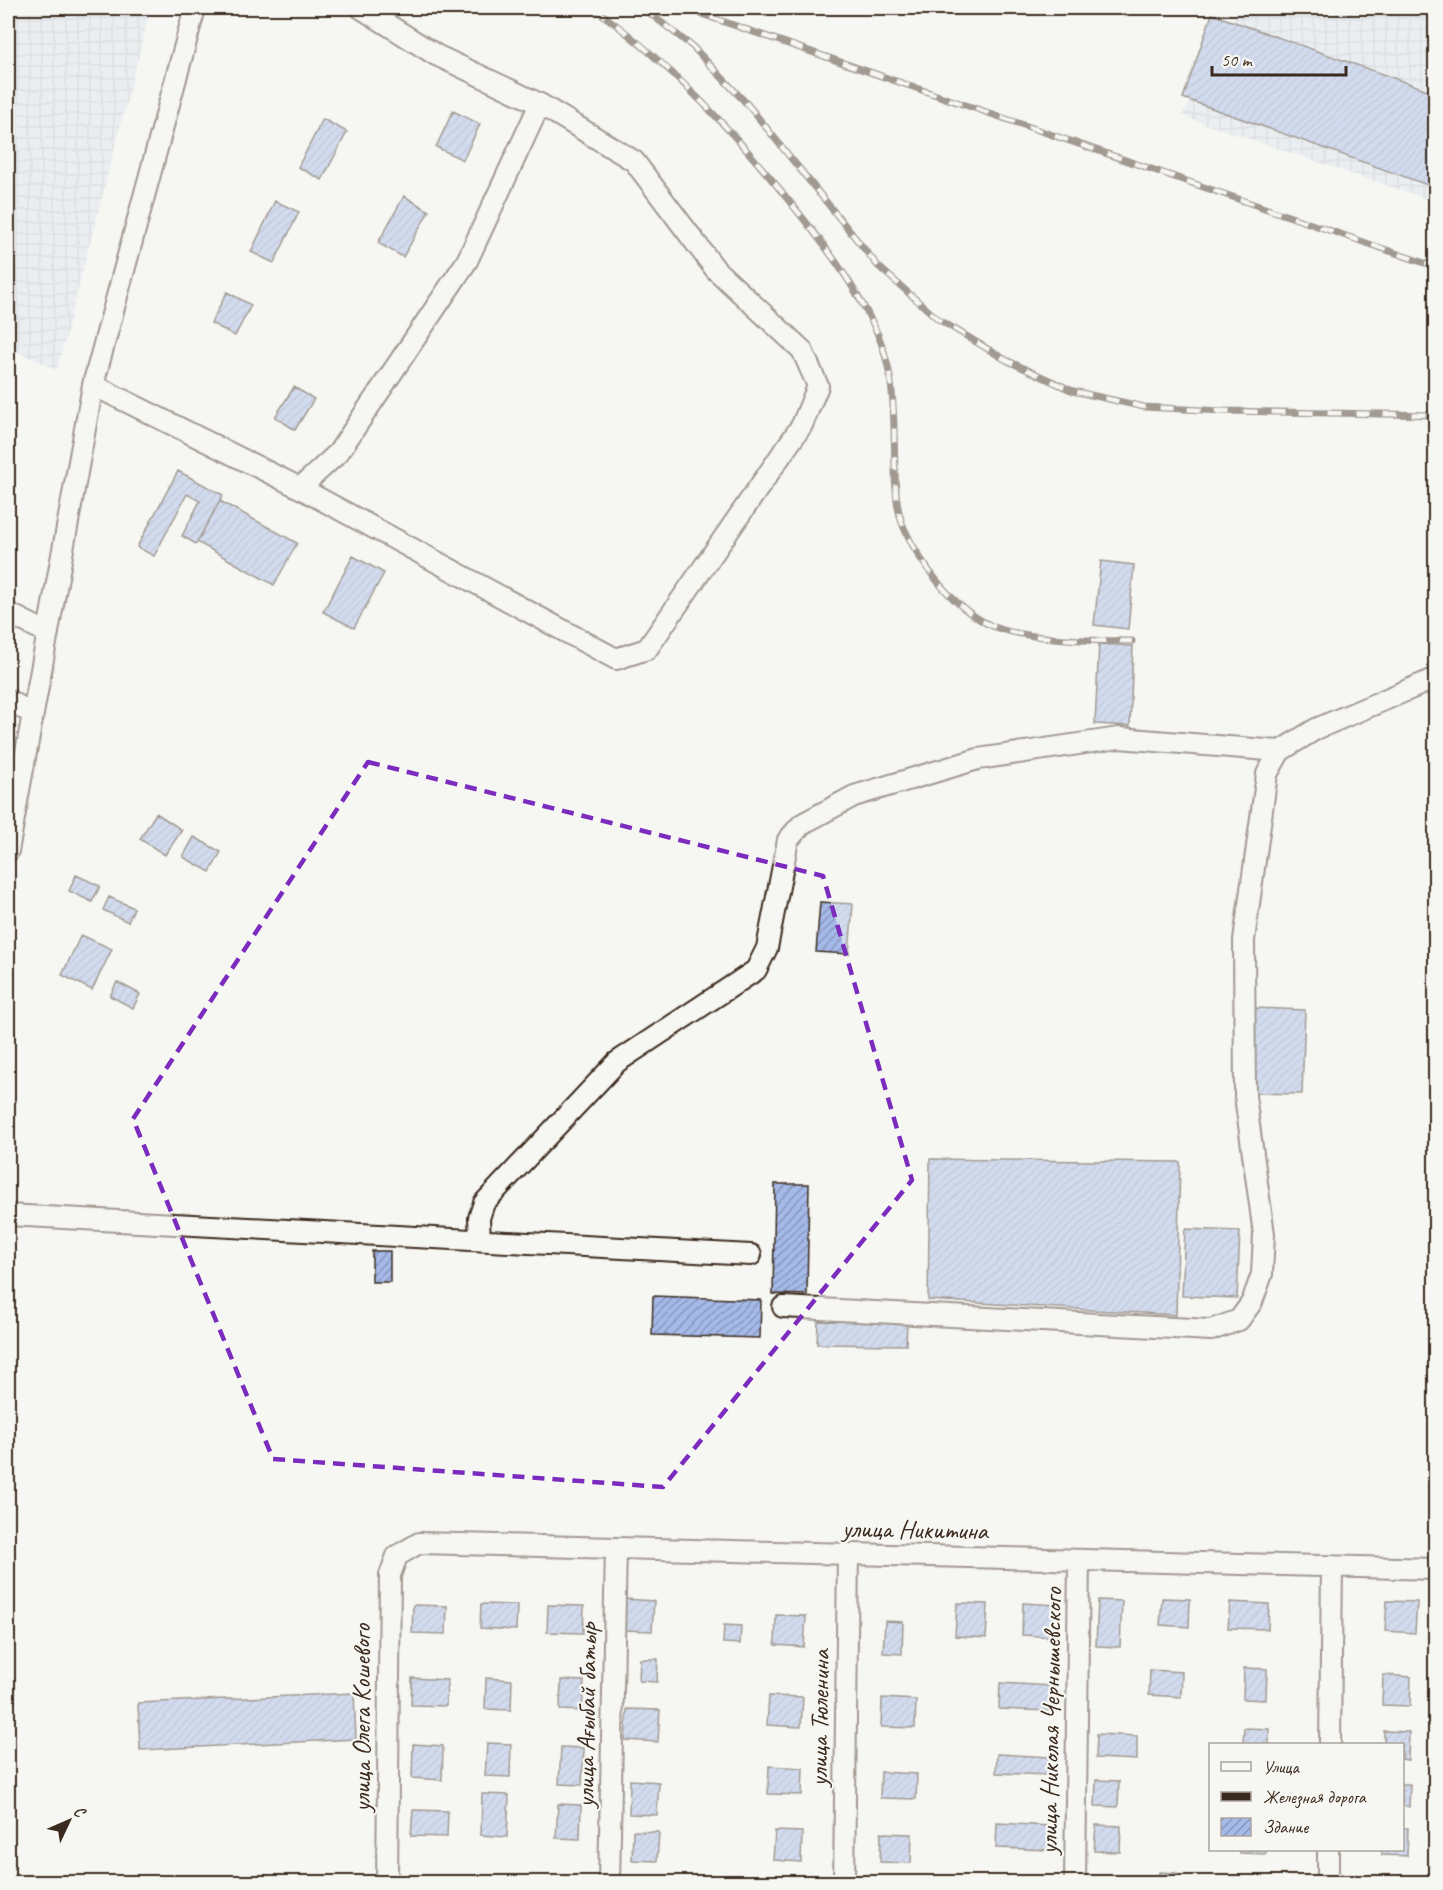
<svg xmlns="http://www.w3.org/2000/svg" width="1443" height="1890" viewBox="0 0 1443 1890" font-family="Caveat,sans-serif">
<defs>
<pattern id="industrial-grid" width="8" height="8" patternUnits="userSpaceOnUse" patternTransform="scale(1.5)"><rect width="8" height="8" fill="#dee4ef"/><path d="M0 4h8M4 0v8" fill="none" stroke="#bfc4cc"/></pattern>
<pattern id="building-hatch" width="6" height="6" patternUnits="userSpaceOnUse" patternTransform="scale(1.5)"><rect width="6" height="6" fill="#a5bae9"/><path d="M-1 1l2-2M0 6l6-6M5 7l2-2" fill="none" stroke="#8897bc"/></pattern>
</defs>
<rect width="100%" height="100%" fill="#f6f6f2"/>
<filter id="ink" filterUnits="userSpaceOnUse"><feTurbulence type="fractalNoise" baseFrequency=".0167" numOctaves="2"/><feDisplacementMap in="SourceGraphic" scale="12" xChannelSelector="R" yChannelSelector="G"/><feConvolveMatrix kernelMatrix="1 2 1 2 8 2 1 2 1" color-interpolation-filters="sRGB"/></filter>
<g filter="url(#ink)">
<path fill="url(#industrial-grid)" d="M 8,8 L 151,8 L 57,370 L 8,347 Z
M 1239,8 L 1435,8 L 1435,202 L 1182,116 Z"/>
<path fill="url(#building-hatch)" stroke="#3b2a1e" stroke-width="1.5" d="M 1212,14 L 1436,93 L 1436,188 L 1183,98 Z
M 453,111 L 480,124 L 463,160 L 436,147 Z
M 323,119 L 347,132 L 322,180 L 298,167 Z
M 404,196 L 429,211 L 403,257 L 378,243 Z
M 275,201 L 299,212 L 274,263 L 251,252 Z
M 227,292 L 251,305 L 235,336 L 211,323 Z
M 294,387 L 314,399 L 295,430 L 275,417 Z
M 178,471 L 223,495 L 196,544 L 182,536 L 200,501 L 187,494 L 154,556 L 137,547 Z
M 220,501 L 297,543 L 274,585 L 197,542 Z
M 353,556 L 384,573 L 354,628 L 323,612 Z
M 1101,561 L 1134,565 L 1128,629 L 1094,625 Z
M 1099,644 L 1133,646 L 1130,726 L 1095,724 Z
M 156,813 L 182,830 L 165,855 L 140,839 Z
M 194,837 L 221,852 L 210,872 L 183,857 Z
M 76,875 L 100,886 L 92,902 L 69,891 Z
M 109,897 L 134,908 L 128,922 L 103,910 Z
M 820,902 L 853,904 L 849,954 L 816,952 Z
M 81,935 L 112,949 L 92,990 L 62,975 Z
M 117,982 L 140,994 L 133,1008 L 110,996 Z
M 1255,1008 L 1305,1010 L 1302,1094 L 1253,1093 Z
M 930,1159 L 1180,1162 L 1176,1315 L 928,1300 Z
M 775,1184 L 809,1184 L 807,1295 L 773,1294 Z
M 1185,1229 L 1240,1231 L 1237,1298 L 1182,1296 Z
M 372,1251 L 390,1251 L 390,1282 L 372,1282 Z
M 653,1296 L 761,1300 L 760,1338 L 652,1335 Z
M 818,1321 L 907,1322 L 906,1345 L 817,1344 Z
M 1162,1598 L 1190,1599 L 1189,1627 L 1160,1625 Z
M 625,1599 L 654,1601 L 652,1631 L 624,1630 Z
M 1098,1600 L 1122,1601 L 1120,1647 L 1096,1646 Z
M 1387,1601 L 1417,1602 L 1415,1633 L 1385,1631 Z
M 1230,1602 L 1269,1604 L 1268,1629 L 1228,1628 Z
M 957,1603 L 988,1604 L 986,1638 L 955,1636 Z
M 1023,1603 L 1056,1605 L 1055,1637 L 1022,1635 Z
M 481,1604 L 517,1605 L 516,1630 L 480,1628 Z
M 413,1605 L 447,1606 L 446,1634 L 412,1633 Z
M 548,1605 L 584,1606 L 583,1633 L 547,1632 Z
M 776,1615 L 806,1616 L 804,1647 L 775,1645 Z
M 885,1621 L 903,1622 L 902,1654 L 883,1653 Z
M 724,1625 L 741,1626 L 740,1644 L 723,1643 Z
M 640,1659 L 658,1659 L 657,1682 L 639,1681 Z
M 1244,1668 L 1267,1669 L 1266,1700 L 1243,1699 Z
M 1150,1670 L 1182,1672 L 1181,1697 L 1149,1695 Z
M 1383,1675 L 1411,1677 L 1410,1706 L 1382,1705 Z
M 412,1678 L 447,1680 L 446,1706 L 411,1705 Z
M 486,1678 L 512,1680 L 511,1710 L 485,1709 Z
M 561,1680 L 584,1681 L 582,1711 L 560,1710 Z
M 1000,1683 L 1051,1686 L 1050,1711 L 999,1709 Z
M 354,1693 L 356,1739 L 140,1750 L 138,1703 Z
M 769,1696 L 803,1697 L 801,1727 L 767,1725 Z
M 882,1698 L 916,1700 L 915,1728 L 881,1727 Z
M 627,1709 L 660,1710 L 658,1742 L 625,1740 Z
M 1244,1728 L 1269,1729 L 1269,1744 L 1243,1744 Z
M 1384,1731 L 1409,1732 L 1408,1760 L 1402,1759 L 1402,1744 L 1384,1744 Z
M 1097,1734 L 1137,1736 L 1137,1760 L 1096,1758 Z
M 487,1743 L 511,1744 L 510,1777 L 485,1776 Z
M 413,1744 L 443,1746 L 442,1780 L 412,1778 Z
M 561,1747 L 584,1748 L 582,1785 L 559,1784 Z
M 997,1754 L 1050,1757 L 1049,1775 L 996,1773 Z
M 769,1766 L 803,1768 L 802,1795 L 768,1794 Z
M 881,1772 L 917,1774 L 916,1799 L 880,1798 Z
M 630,1780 L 659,1782 L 657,1815 L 629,1814 Z
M 1096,1780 L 1119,1781 L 1118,1807 L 1095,1806 Z
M 1402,1784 L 1410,1784 L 1409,1807 L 1402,1806 Z
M 482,1794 L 509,1795 L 507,1837 L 481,1835 Z
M 558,1804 L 581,1805 L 580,1839 L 556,1838 Z
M 413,1810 L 448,1811 L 447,1837 L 411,1836 Z
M 997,1823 L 1050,1826 L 1049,1850 L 996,1848 Z
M 1096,1825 L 1121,1826 L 1120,1852 L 1094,1851 Z
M 1402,1828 L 1408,1828 L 1407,1856 L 1382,1855 L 1382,1850 L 1402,1850 Z
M 633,1831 L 659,1832 L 657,1861 L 632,1860 Z
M 775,1831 L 802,1832 L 801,1862 L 773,1860 Z
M 881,1833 L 912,1834 L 911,1863 L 880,1862 Z
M 1240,1850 L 1266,1850 L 1266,1854 L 1240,1853 Z
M 1159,1872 L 1177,1873 L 1177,1882 L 1158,1882 Z"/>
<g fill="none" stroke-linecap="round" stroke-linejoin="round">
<defs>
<path id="minor" d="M 93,385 L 300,488 L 338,453 L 467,261 L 540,104 L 436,55 L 361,8
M 300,488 L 616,659 L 647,649 L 802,425 L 818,386 L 802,350 L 716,270 L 634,161 L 540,104
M 8,613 L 48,633
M 8,700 L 33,714
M 8,851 L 93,385 L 195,8
M 8,1215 L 751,1255
M 480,1240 L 479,1218 L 484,1203 L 617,1062 L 756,970 L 767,948 L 788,840 L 802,824 L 854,796 L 978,759 L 1119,738 L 1280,751
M 783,1307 L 1211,1330 L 1239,1320 L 1252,1302 L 1262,1274 L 1264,1234 L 1245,1096 L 1244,940 L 1267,774 L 1280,751 L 1316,729 L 1436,678
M 1330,1744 L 1332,1566
M 387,1882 L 390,1575 L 397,1556 L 419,1543 L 1436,1569
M 609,1882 L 616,1548
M 844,1882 L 848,1554
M 1075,1882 L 1079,1560
M 1328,1882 L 1328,1850"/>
</defs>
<use href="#minor" stroke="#3b2a1e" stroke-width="24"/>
<use href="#minor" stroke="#f6f6f2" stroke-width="20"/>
<defs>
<path id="rail" d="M 594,8 C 671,64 735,133 794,207 C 824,244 852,281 873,324 C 897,371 893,416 895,467 C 895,486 896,512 905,530 C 921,565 953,607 988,624 C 1018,640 1096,641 1132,641
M 643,8 L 693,47 L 748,105 L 878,266 L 938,319 L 1006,360 L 1073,391 L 1144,407 L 1223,411 L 1436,415
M 684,8 L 1436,267"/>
</defs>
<use href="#rail" stroke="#3b2a1e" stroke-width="7"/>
<use href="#rail" stroke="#f6f6f2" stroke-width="4.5" stroke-dasharray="14" stroke-linecap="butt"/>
</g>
</g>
<path d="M0 0H1443V1890H0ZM 368,762 L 823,876 L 912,1180 L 663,1487 L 273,1459 L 133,1119 Z" fill="#f6f6f2" fill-opacity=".55" fill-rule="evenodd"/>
<path fill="none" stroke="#7b2cbf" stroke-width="4.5" stroke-dasharray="12 8" stroke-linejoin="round" d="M 368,762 L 823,876 L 912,1180 L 663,1487 L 273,1459 L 133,1119 Z"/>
<g text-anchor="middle" stroke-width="4.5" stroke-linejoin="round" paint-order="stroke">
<g font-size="26" fill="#3b2a1e" stroke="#f6f6f2">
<text transform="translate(915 1529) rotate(1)" y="9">улица Никитина</text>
<text transform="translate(586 1715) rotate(-89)" y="9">улица Ағыбай батыр</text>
<text transform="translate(361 1718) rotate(-90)" y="9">улица Олега Кошевого</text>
<text transform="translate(819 1718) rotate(-89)" y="9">улица Тюленина</text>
<text transform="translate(1050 1721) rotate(-89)" y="9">улица Николая Чернышевского</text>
</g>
</g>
<rect width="1443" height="1890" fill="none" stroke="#f6f6f2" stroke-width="30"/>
<rect x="15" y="15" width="1413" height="1860" fill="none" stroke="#3b2a1e" stroke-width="2" filter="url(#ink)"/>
<rect x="1209" y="1743" width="195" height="108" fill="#f6f6f2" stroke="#aba49d" stroke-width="1.5"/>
<rect x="1221" y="1762" width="30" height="9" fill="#f6f6f2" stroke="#aba49d" stroke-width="1.5"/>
<text x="1263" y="1773" font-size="18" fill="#3b2a1e">Улица</text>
<rect x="1221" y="1792" width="30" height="9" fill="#3b2a1e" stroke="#aba49d" stroke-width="1.5"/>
<text x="1263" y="1803" font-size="18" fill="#3b2a1e">Железная дорога</text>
<rect x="1221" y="1818" width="30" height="18" fill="url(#building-hatch)" stroke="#aba49d" stroke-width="1.5"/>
<text x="1263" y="1833" font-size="18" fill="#3b2a1e">Здание</text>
<g transform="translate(69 1821) rotate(46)" stroke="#f6f6f2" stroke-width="4.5" paint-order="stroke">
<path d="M0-4.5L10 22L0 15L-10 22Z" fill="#3b2a1e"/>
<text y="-9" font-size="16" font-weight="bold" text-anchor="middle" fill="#3b2a1e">С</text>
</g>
<path d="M1212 66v9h134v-9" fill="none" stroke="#3b2a1e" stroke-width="3"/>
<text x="1221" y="66" font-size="18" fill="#3b2a1e" stroke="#f6f6f2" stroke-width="4.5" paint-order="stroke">50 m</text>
</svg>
